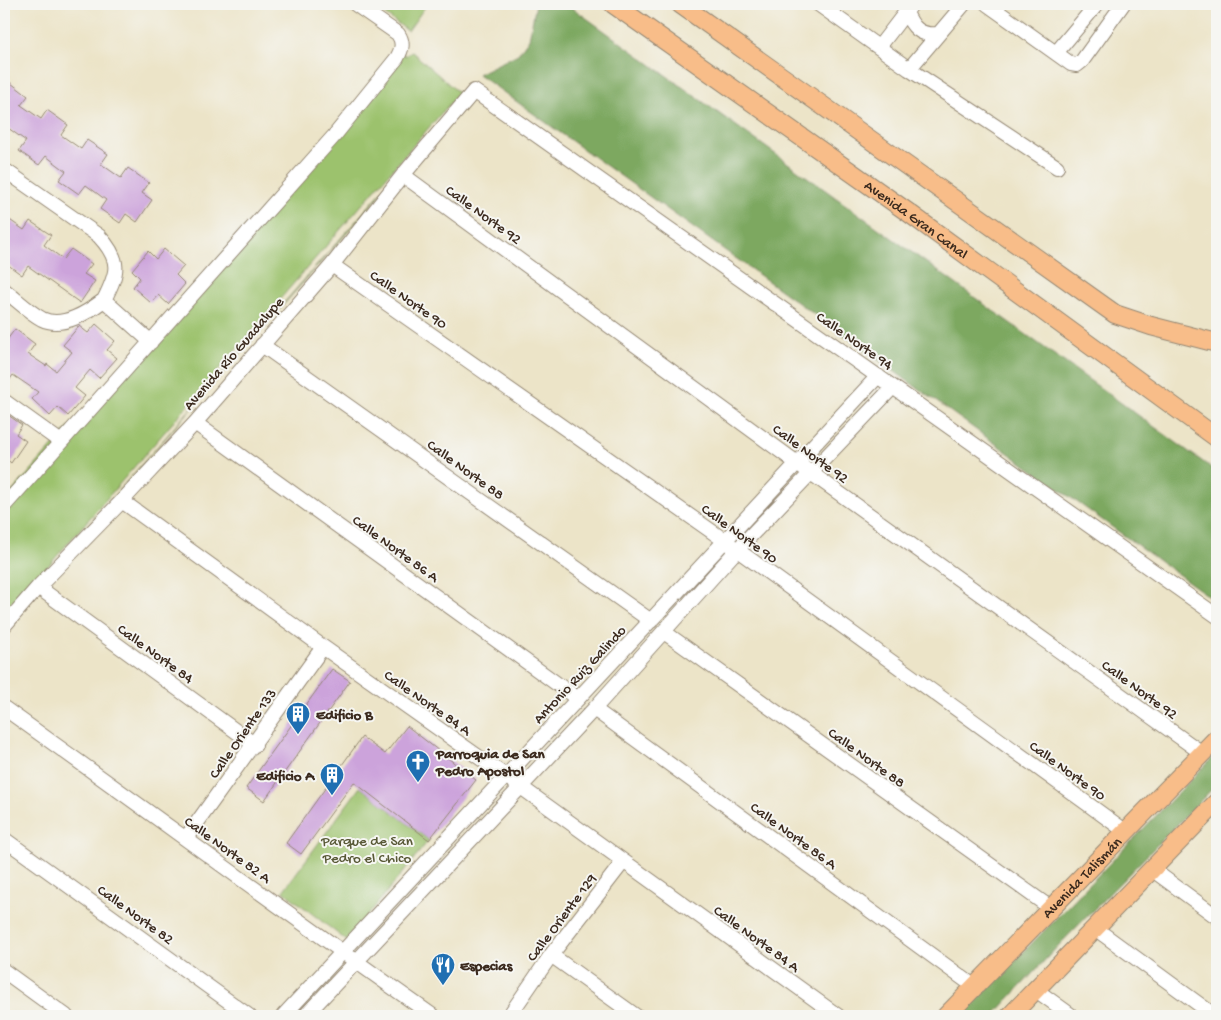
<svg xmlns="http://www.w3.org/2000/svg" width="1221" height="1020" viewBox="0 0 1221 1020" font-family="'Gochi Hand',sans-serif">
<rect width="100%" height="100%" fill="#f6f6f2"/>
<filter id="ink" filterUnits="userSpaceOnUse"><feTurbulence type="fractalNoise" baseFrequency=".02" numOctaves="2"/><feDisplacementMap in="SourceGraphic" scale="10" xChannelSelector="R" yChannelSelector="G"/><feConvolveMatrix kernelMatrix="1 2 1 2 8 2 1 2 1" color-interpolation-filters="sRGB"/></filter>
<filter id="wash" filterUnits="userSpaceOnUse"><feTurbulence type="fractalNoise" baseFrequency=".0096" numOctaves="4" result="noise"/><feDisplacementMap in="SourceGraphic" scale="20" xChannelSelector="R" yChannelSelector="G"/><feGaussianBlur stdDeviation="1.12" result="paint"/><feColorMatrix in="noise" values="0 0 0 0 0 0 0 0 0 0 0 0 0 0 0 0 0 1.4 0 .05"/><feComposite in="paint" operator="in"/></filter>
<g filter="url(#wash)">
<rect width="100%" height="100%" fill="#ece4c8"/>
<path fill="#9cc26d" stroke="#6c7646" d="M 371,4 L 427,4 L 408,31 Z
M 411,51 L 459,93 L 4,617 L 4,501 L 401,52 L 406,56 Z
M 473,88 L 474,89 L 4,621 Z
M 360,787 L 429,840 L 347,941 L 283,891 Z"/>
<path fill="#7da860" stroke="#5c693f" d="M 536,4 L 567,4 L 1217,472 L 1217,602 L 478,74 L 518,54 L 529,39 Z
M 1217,753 L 1217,784 L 1059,945 L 993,1016 L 961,1016 Z"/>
<g id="blocks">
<path fill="#cca3db" d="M 7,80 L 28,96 L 21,105 L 41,119 L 47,110 L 68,125 L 61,135 L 81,149 L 87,140 L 108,154 L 101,164 L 121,178 L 128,168 L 149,183 L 142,193 L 152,200 L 137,222 L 126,214 L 120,223 L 100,209 L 106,200 L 86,185 L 79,194 L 59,180 L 66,171 L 46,156 L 39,165 L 19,151 L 26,141 L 4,125 L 4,86 Z
M 4,216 L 24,230 L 30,221 L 51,235 L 44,245 L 63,259 L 71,249 L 92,264 L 84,274 L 95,281 L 80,303 L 28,266 L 22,275 L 4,262 Z
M 164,249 L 184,266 L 176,275 L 185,284 L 168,304 L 158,295 L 151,303 L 133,287 L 140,278 L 132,270 L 148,251 L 156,259 Z
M 96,324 L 115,341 L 107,350 L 117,358 L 99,378 L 90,370 L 75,388 L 85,396 L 68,416 L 58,407 L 50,416 L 32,399 L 38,392 L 13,375 L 4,388 L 4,344 L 15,329 L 35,344 L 28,354 L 46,366 L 47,364 L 56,371 L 72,352 L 63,345 L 79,326 L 88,333 Z
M 4,412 L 22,425 L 16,434 L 26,441 L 11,463 L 4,457 Z
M 332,669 L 350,681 L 264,801 L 246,788 Z
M 407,726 L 476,780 L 429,840 L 354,782 L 301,854 L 286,843 L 362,737 L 385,754 Z"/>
</g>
</g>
<g filter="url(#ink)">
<use href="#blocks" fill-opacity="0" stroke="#948773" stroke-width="1"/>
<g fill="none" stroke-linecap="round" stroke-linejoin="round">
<defs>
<path id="minor" d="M 818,4 L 909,69 L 1057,167
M 987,4 L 1071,64 L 1077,65 L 1082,61 L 1123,4
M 906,12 C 912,27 920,36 937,34
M 879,47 L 912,4
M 1056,53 L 1097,4
M 909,69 L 964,4
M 6,171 L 99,236 C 122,261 118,272 104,300 L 151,342
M 403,175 L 797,463 L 1202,753
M 332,265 L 714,533 L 1125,831
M 4,290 C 16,299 29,312 42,319 C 63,329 88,312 104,300
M 262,345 L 651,621
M 4,401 L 61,442
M 195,423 L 578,699
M 122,501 L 323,647 L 507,777 L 838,1016
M 4,506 L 334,136 L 397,58 C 402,49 404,43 398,34 L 355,4
M 38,587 L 255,745
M 4,626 L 38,587 L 122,501 L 195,423 L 332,265 L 403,175 L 474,91 L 1217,616
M 664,632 L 1052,909
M 4,708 C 147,810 289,915 433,1016
M 594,709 L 975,987
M 186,838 L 323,647
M 4,839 L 249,1016
M 1153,870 L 1217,917
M 1096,929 L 1215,1016
M 551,955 L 636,1016
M 4,971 L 66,1016
M 1036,990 L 1072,1016
M 283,1016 L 878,376
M 305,1016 L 594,709 L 736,551 L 893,387
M 509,1016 L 551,955 L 623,862"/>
<g id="major">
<path id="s1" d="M 613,4 L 909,213 L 1217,438"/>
<path d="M 680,4 L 1115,314 L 1151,326 L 1217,343"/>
<path id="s2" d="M 946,1016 L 1217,738"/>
<path d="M 1010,1016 L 1217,802"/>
</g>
</defs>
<use href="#minor" stroke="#948773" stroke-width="16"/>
<use href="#major" stroke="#948773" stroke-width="20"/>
<use href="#minor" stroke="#fff" stroke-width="14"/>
<use href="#major" stroke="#f8bd89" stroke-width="18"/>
</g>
</g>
<defs>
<symbol id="building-pin" viewBox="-11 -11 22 30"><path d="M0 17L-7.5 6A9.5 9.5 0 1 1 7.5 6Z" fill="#1f6fb2" stroke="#f6f6f2"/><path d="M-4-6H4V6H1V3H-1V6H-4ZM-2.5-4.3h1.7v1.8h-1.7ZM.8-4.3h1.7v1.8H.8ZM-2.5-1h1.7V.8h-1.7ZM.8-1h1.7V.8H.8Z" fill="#fff"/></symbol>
<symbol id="church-pin" viewBox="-11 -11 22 30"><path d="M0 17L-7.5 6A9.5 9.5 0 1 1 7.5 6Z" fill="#1f6fb2" stroke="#f6f6f2"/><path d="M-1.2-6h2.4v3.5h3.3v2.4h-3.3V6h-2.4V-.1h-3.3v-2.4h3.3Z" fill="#fff"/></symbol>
<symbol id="restaurant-pin" viewBox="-11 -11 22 30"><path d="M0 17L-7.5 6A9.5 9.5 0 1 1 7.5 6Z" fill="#1f6fb2" stroke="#f6f6f2"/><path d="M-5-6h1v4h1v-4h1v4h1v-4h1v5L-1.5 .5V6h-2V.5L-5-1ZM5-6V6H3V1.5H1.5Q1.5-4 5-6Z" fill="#fff"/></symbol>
</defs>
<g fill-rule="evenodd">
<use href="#building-pin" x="284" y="700" width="28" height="38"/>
<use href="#church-pin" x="404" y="748" width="28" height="38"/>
<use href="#building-pin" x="318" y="761" width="28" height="38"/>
<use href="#restaurant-pin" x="429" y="951" width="28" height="38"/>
</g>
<g text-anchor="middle" stroke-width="4" stroke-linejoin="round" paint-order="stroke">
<g font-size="15" fill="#3b2a1e" stroke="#f6f6f2">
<text transform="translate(484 214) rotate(36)" y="5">Calle Norte 92</text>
<text dy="5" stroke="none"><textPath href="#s1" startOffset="372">Avenida Gran Canal</textPath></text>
<text transform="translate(409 299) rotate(35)" y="5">Calle Norte 90</text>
<text transform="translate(855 340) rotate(35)" y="5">Calle Norte 94</text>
<text transform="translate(233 353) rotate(-49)" y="5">Avenida Río Guadalupe</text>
<text transform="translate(811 453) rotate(36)" y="5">Calle Norte 92</text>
<text transform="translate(466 469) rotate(36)" y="5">Calle Norte 88</text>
<text transform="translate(740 533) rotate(36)" y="5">Calle Norte 90</text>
<text transform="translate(396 548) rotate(36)" y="5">Calle Norte 86 A</text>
<text transform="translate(156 653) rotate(36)" y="5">Calle Norte 84</text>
<text transform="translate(579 674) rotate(-47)" y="5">Antonio Ruiz Galindo</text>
<text transform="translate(1140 689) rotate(36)" y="5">Calle Norte 92</text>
<text transform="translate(428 702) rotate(35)" y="5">Calle Norte 84 A</text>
<text transform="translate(242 733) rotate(-55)" y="5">Calle Oriente 133</text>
<text transform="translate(867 757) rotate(36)" y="5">Calle Norte 88</text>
<text transform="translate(1068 770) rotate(36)" y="5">Calle Norte 90</text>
<text transform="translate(794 835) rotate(36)" y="5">Calle Norte 86 A</text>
<text transform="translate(228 849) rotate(36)" y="5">Calle Norte 82 A</text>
<text dy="5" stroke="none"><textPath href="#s2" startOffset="194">Avenida Talismán</textPath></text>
<text transform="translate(136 914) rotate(36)" y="5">Calle Norte 82</text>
<text transform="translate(561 917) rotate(-53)" y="5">Calle Oriente 129</text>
<text transform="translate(757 938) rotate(36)" y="5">Calle Norte 84 A</text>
</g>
<g font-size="15" font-weight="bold" fill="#3b2a1e" stroke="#f6f6f2" text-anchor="start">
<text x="316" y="719">Edificio B</text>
<text x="436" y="758">Parroquia de San<tspan x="436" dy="17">Pedro Apostol</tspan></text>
<text x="314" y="780" text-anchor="end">Edificio A</text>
<text x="460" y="970">Especias</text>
</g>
<g font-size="15" fill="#585836" stroke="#f6f6f2">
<text x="367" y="845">Parque de San<tspan x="367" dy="17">Pedro el Chico</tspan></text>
</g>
</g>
<rect width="1221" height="1020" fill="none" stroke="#f6f6f2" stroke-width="20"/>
</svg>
